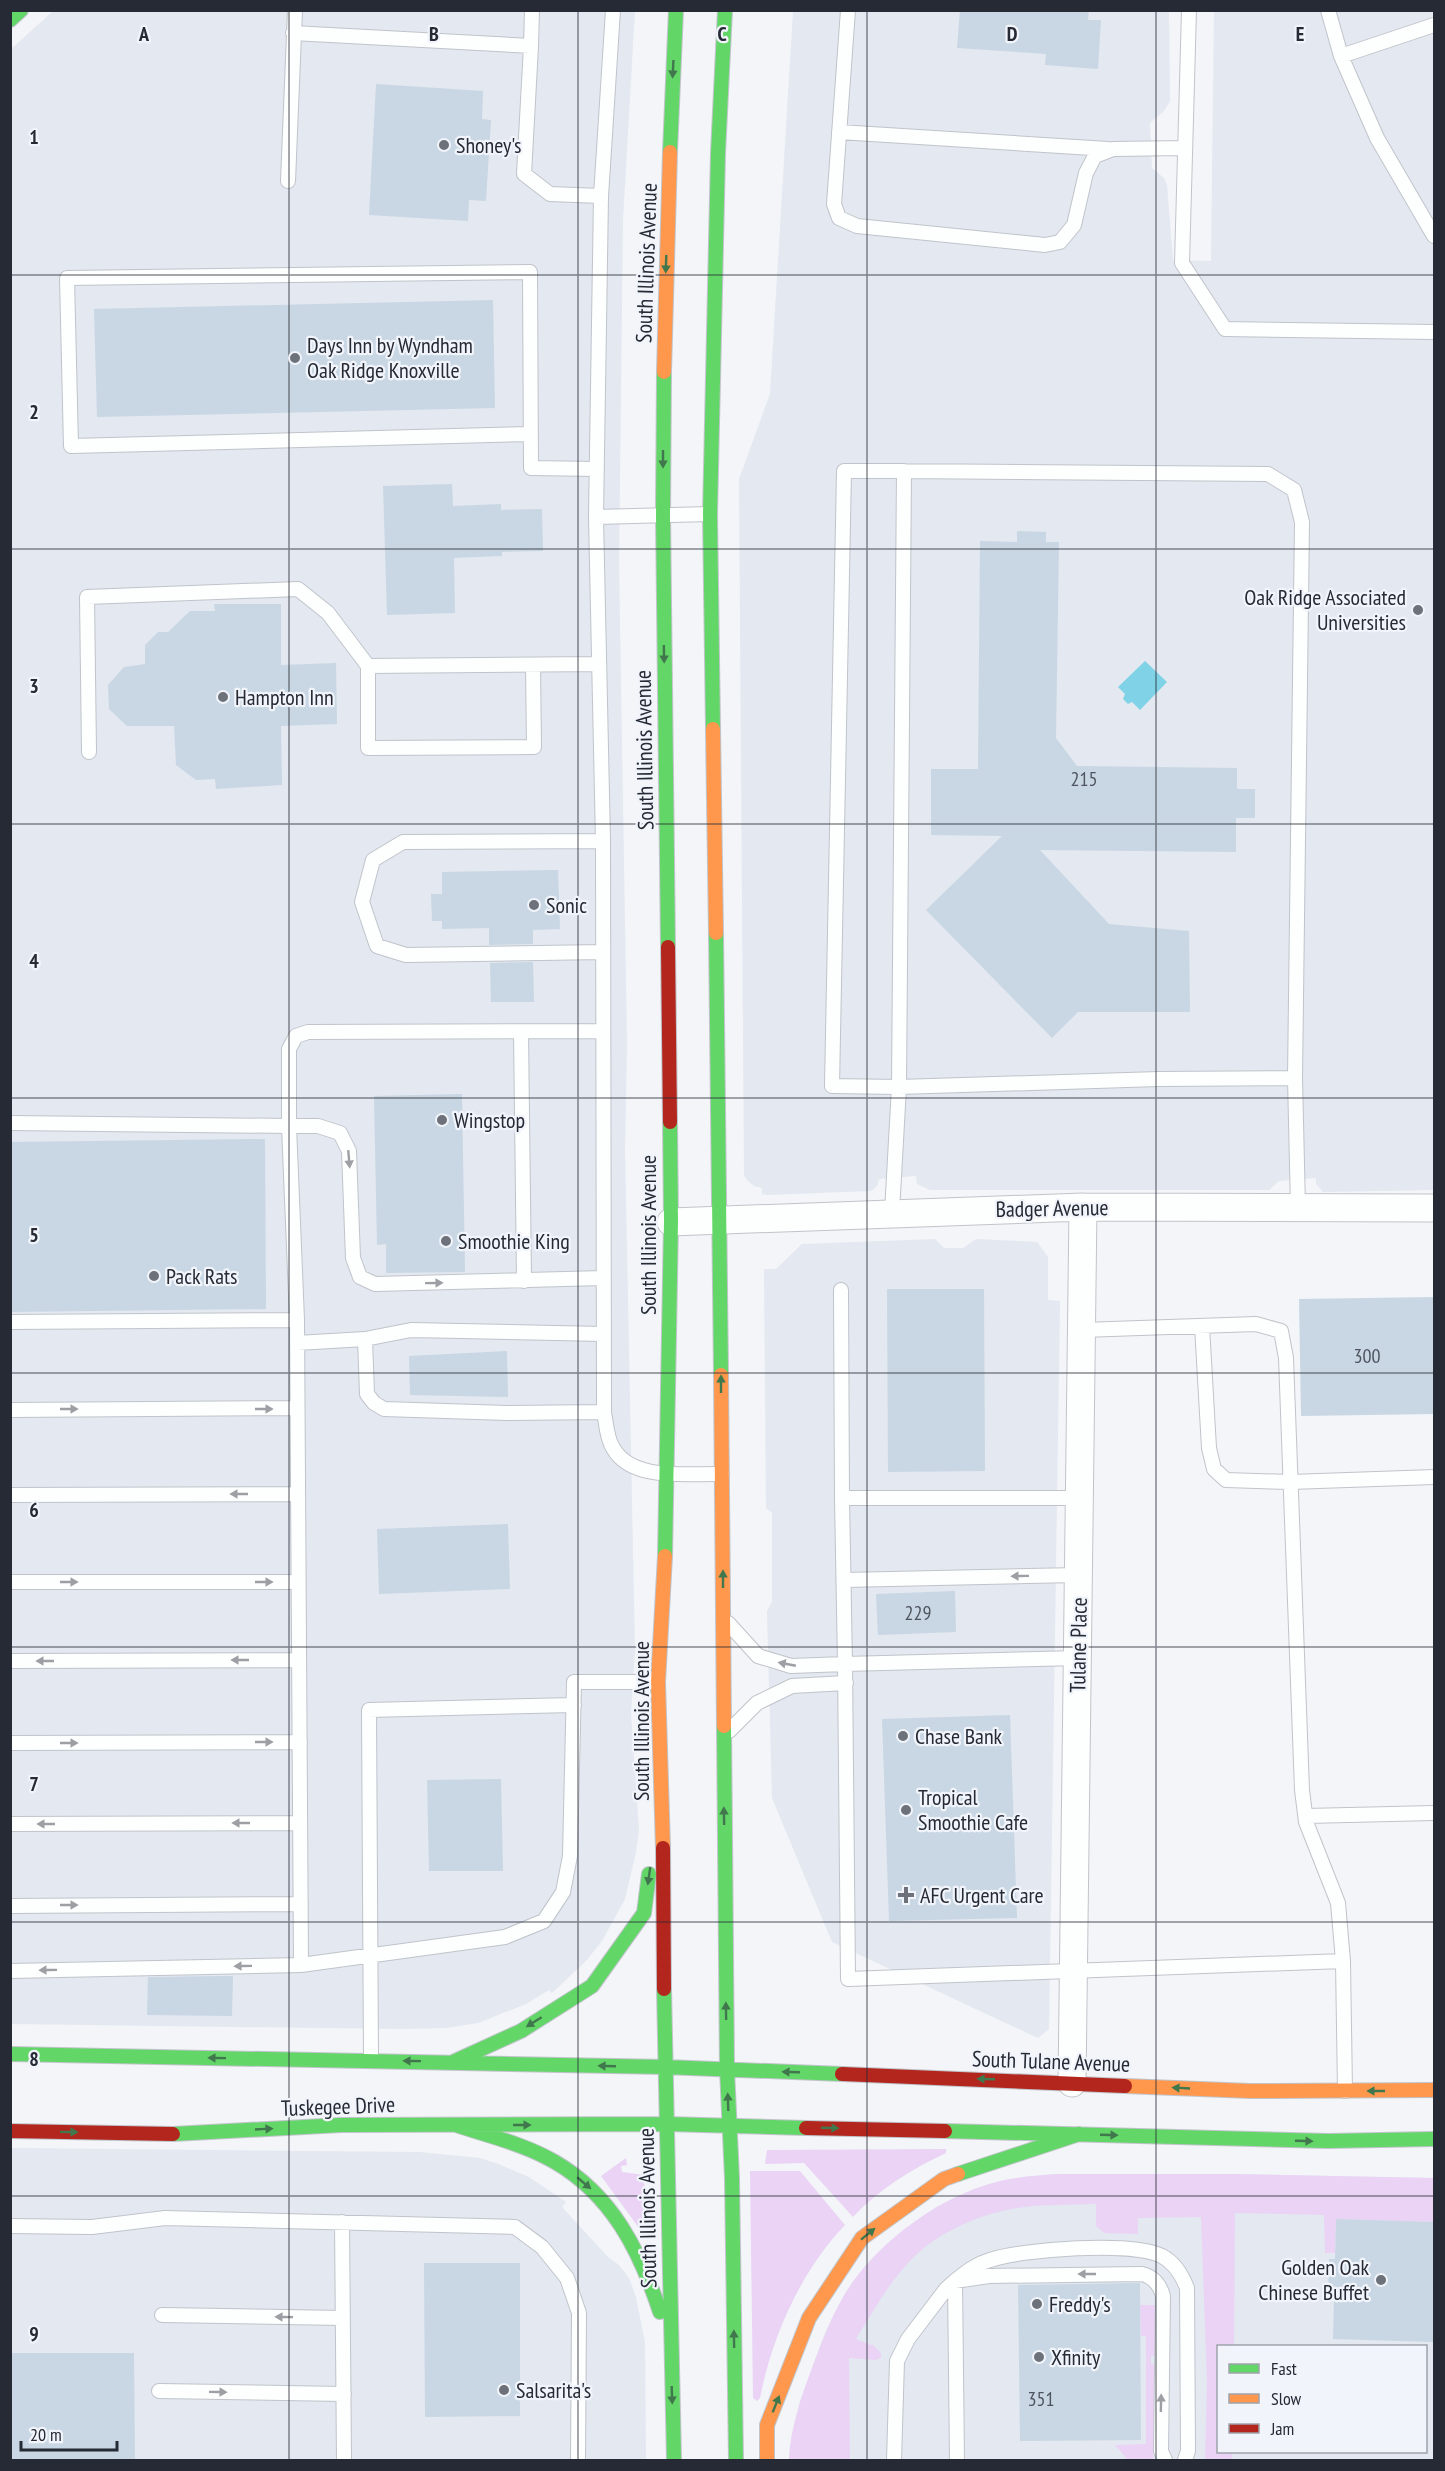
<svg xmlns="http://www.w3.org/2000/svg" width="1445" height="2471" viewBox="0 0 1445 2471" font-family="'PT Sans Narrow',sans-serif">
<rect width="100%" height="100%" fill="#f3f5f8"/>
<path fill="#e3e8f1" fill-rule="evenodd" d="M 53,11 L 635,11 L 623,219 L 619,563 L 627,1044 L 625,1150 L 635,1650 L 631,1714 L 639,1830 L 636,1852 L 625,1899 L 602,1941 L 586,1961 L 552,1993 L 549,1990 L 526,2004 L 478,2023 L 446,2028 L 403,2029 L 11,2024 L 10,50 Z
M 793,11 L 1169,11 L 1170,101 L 1164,111 L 1150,123 L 1152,168 L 1164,178 L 1167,185 L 1173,260 L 1211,261 L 1214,11 L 1434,11 L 1434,1190 L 1323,1192 L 1316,1184 L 1316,1178 L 1279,1181 L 1269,1190 L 930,1190 L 917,1184 L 916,1176 L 879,1179 L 877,1186 L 871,1191 L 767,1195 L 762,1194 L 762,1188 L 754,1186 L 747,1180 L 744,1175 L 739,479 L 770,394 Z
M 935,1239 L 944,1248 L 963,1248 L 976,1239 L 1037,1242 L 1048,1257 L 1048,1300 L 1060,1301 L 1049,2029 L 1038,2038 L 832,1942 L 772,1798 L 767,1611 L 772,1602 L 772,1513 L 766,1508 L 764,1269 L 776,1269 L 802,1244 Z
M 11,2148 L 419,2152 L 480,2158 L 496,2163 L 529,2177 L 566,2202 L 562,2207 L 608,2257 L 619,2265 L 629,2278 L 636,2297 L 645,2343 L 646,2460 L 11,2460 Z
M 1060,2174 L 1237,2174 L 1434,2178 L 1434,2460 L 789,2460 L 790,2446 L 800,2401 L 825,2333 L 834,2314 L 858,2275 L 893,2239 L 936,2207 L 994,2183 L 1034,2176 ZM 1218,2346 L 1426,2346 L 1426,2452 L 1218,2452 Z"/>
<path fill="#ead3f5" d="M 946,2149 L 946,2153 C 912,2169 879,2189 853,2217 L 804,2163 L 765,2164 L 767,2150 Z
M 626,2158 L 627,2165 L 621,2166 L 622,2172 L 644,2175 L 646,2234 L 644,2235 L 601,2176 Z
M 750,2171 L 800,2171 L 845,2225 C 801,2271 772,2336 760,2398 L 757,2401 L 753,2398 Z
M 1060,2174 L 1237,2174 L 1434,2178 L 1434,2222 L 1336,2219 L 1335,2253 L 1325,2253 L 1324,2215 L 1235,2213 L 1234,2346 L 1218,2346 L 1218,2452 L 1232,2452 L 1232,2460 L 1205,2460 L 1207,2382 L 1201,2217 L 1138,2218 L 1138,2234 L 1104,2233 L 1096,2226 L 1096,2204 C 1071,2205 1043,2204 1018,2208 C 983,2213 940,2231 915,2256 C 890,2280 874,2310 856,2339 L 874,2346 L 881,2353 L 881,2358 L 875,2360 L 849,2358 L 850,2460 L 789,2460 C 790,2429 801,2398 812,2368 C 821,2344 830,2320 843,2297 C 873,2245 938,2197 996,2182 C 1017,2177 1038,2175 1060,2174 Z
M 1140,2305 L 1156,2305 L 1155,2356 L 1151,2356 L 1151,2364 L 1155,2365 L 1153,2460 L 1128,2460 L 1115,2445 L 1146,2444 L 1146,2336 L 1141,2336 Z"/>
<path fill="#80d3e6" d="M 1145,661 L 1167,682 L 1140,710 L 1132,702 L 1128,704 L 1123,699 L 1125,694 L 1118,687 Z"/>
<path fill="#c8d7e3" d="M 960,10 L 1089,10 L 1088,20 L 1101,20 L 1098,69 L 1045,65 L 1046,54 L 957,48 Z
M 376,84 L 483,91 L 482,119 L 491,120 L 486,201 L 469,200 L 468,221 L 369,215 Z
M 493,300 L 495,408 L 97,417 L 94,309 Z
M 452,484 L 453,506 L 501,504 L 501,510 L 542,509 L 543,551 L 502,552 L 502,556 L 454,558 L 455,613 L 387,615 L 383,486 Z
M 1017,531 L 1046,532 L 1046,542 L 1059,542 L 1056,738 L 1077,766 L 1237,768 L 1237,789 L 1255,789 L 1255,818 L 1236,818 L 1236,852 L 1040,850 L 1109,924 L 1189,931 L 1190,1012 L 1078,1012 L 1052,1038 L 926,910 L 1002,836 L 931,835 L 931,769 L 978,769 L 980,541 L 1017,542 Z
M 214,604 L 281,604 L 281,665 L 336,663 L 337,724 L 281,726 L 282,785 L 216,789 L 215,779 L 196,780 L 176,765 L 174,726 L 127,726 L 109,709 L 108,685 L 124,667 L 145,664 L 145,645 L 158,632 L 168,632 L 190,611 L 215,611 Z
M 558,870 L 560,929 L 533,930 L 533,944 L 489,945 L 489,928 L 442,929 L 442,921 L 432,921 L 431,894 L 442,894 L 442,872 Z
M 533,962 L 534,1002 L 491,1002 L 490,963 Z
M 462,1094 L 465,1272 L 386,1273 L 386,1244 L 377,1245 L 374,1096 Z
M 265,1139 L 266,1309 L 10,1312 L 10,1142 Z
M 887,1289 L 984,1289 L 985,1471 L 888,1472 Z
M 1434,1297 L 1434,1414 L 1301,1416 L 1299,1299 Z
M 507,1351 L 508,1397 L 410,1395 L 409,1356 Z
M 508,1524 L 510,1589 L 379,1594 L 377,1529 Z
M 955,1591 L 956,1632 L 878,1635 L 876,1594 Z
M 1010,1715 L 1017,1918 L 889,1921 L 882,1719 Z
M 501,1779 L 503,1871 L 429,1871 L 427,1780 Z
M 223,1976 L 233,1976 L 232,2016 L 147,2015 L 148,1977 Z
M 1336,2219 L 1434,2222 L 1434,2342 L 1333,2339 L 1334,2300 L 1328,2300 L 1329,2259 L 1335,2259 Z
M 424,2263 L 520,2263 L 520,2416 L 425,2417 Z
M 1140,2283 L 1141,2440 L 1020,2441 L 1018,2285 Z
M 10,2353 L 134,2353 L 135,2460 L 10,2460 Z"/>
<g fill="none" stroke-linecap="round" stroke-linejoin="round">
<defs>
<path id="lane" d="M 613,10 L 601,196 L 596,517 L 710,514
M 848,10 L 834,204 L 839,218 L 857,226 L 1045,245 L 1060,242 L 1074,225 L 1086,173 L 1095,156 L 1113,149 L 1185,148
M 1189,10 L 1182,263 L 1225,329 L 1434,332
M 1328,10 L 1341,56 L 1377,138 L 1434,236
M 293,33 L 531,46 L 532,10
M 531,46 L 524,174 L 550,194 L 601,196
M 1341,56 L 1434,25
M 839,132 L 1108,149
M 288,181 L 295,10
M 530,434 L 71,446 L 67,278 L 530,272 L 531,468 L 597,469
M 904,471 L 899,1087 L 832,1086 L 844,471 L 904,471 L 1268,474 L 1294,490 L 1302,522 L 1295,1078
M 596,517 L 603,841 L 604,1412 C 606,1423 607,1439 613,1448 C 632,1482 689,1473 722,1474
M 533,665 L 534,747 L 368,748 L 368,666 L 599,664
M 89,752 L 87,597 L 298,589 L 328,613 L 368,666
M 603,841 L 403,842 L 373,860 L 362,902 L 377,946 L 406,955 L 603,952
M 602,1031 L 308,1032 L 296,1036 L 289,1049 L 289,1126 L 318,1126 L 340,1133 L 349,1151 L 353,1258 L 360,1277 L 375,1284 L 603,1278
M 521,1032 L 524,1281
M 10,1123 L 289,1126 L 297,1320
M 892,1212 L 899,1087 L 1159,1079 L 1295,1078 L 1298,1208
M 841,1290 L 842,1498 L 1080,1498
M 10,1322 L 297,1320 L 301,1965
M 1202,1326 L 1209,1448 L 1214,1469 L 1226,1480 L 1290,1482 L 1434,1477
M 1082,1330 L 1256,1324 L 1281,1331 L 1286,1358 L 1302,1790 L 1306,1822 L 1338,1903 L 1343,1961
M 365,1339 L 367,1394 L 374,1403 L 384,1409 L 507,1413 L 604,1412
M 297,1343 L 365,1339 L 411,1330 L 603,1334
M 10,1410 L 297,1408
M 10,1495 L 298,1494
M 842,1498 L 845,1664 L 1078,1658
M 844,1580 L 1079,1575
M 10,1582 L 298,1582
M 728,1623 L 758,1656 L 791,1666 L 845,1664 L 848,1979 L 1343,1961 L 1345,2091
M 10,1661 L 299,1660
M 729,1731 L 757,1703 L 792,1686 L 846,1683
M 10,1743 L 300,1742
M 1306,1816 L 1434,1813
M 10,1824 L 300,1823
M 10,1906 L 301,1904
M 10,1971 L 301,1965 L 505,1937 L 544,1921 L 563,1892 L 570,1856 L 574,1682 L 658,1682
M 371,2060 L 369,1710 L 574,1705
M 342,2222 L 344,2460
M 10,2226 L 92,2227 L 165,2218 L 515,2227 L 542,2247 L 567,2278 L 579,2313 L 578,2460
M 162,2315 L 343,2318
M 159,2391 L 344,2394
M 894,2460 L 897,2361 L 908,2339 L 946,2289 L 955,2281 L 989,2276 L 1142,2274 C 1154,2277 1160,2285 1163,2296 L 1161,2451 L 1165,2460
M 957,2460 L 955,2281 C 966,2272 976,2264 990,2260 C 1023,2249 1131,2241 1162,2256 C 1175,2263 1182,2275 1187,2288 L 1188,2451 L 1185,2460"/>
<path id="street" d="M 671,1222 L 1083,1207 L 1434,1208
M 1072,2083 L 1083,1207"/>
<path id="fast" d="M 10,20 L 21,10
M 670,152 L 676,10
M 664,372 L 663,515 L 668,947
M 713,729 L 710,514 L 718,153 L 725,10
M 716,933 L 721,1375
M 665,1556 L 671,1222 L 670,1122
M 724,1726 L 727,2069 L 732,2178 L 736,2460
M 664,1989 L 674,2460
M 10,2054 L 665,2067 L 842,2074
M 455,2061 L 521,2031 L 592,1986 L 644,1913 L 649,1874
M 456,2125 C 489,2136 524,2144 555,2162 C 612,2195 640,2251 660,2312
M 945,2131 L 1328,2141 L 1434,2139
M 173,2134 L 341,2125 L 667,2124 L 806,2128
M 958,2174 L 1079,2134"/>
<path id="slow" d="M 664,372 L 670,152
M 713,729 L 716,933
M 721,1375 L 724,1726
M 663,1848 L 658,1682 L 665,1556
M 1125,2086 L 1250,2091 L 1434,2090
M 767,2460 L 767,2425 L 809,2318 L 862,2238 L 944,2179 L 958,2174"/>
<path id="jam" d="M 668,947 L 670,1122
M 663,1848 L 664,1989
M 842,2074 L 1125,2086
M 806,2128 L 945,2131
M 10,2131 L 173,2134"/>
</defs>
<use href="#lane" stroke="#c0c4ca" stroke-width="16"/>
<use href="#street" stroke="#c0c4ca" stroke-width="29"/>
<use href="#fast" stroke="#c0c4ca" stroke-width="16"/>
<use href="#slow" stroke="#c0c4ca" stroke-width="16"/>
<use href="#jam" stroke="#c0c4ca" stroke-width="16"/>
<use href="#lane" stroke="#fdfefe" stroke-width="14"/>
<use href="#street" stroke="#fdfefe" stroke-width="27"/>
<use href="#fast" stroke="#63d668" stroke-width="14"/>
<use href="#slow" stroke="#ff974d" stroke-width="14"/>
<use href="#jam" stroke="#b3261e" stroke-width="14"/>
</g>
<defs><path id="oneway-solid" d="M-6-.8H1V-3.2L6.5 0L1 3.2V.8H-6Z" transform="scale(1.5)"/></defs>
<g fill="#41774c">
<use href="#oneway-solid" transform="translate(673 69) rotate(93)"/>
<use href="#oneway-solid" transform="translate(666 264) rotate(92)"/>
<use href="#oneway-solid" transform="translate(663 459) rotate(90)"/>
<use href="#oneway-solid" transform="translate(664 654) rotate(89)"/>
<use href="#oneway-solid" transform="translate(721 1384) rotate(-90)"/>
<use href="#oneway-solid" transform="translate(723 1579) rotate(-90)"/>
<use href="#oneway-solid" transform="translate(724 1816) rotate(-91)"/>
<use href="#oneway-solid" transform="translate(649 1876) rotate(98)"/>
<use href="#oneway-solid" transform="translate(726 2011) rotate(-91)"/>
<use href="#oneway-solid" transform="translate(534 2022) rotate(148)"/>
<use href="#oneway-solid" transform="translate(217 2058) rotate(-179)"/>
<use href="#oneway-solid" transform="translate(412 2061) rotate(-179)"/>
<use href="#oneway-solid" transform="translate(607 2066) rotate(-178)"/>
<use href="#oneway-solid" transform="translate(791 2072) rotate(-178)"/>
<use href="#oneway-solid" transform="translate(986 2079) rotate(-178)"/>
<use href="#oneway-solid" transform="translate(1181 2088) rotate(-177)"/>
<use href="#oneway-solid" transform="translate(1376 2091) rotate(180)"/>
<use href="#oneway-solid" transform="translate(728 2102) rotate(-92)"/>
<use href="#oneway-solid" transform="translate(522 2125)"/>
<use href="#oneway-solid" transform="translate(830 2128) rotate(2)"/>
<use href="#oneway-solid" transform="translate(264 2129) rotate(-3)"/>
<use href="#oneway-solid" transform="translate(69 2132) rotate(1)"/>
<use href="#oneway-solid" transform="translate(1109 2135) rotate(2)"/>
<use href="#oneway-solid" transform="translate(1304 2141) rotate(2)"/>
<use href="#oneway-solid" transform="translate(584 2183) rotate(40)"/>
<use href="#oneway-solid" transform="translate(868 2234) rotate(-39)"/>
<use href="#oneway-solid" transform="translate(734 2339) rotate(-91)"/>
<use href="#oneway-solid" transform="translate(672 2395) rotate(88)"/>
<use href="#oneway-solid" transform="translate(776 2404) rotate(-68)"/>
</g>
<g fill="#9c9fa4">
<use href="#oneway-solid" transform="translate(349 1159) rotate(85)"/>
<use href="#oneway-solid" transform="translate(434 1283) rotate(-1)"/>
<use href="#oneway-solid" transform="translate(69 1409)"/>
<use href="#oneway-solid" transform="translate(264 1409)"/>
<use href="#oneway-solid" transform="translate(239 1494) rotate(180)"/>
<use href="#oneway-solid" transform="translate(1020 1576) rotate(179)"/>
<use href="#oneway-solid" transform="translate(69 1582)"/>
<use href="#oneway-solid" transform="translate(264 1582)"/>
<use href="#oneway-solid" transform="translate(240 1660) rotate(180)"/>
<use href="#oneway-solid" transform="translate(45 1661) rotate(180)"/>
<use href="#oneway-solid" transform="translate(787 1664) rotate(-169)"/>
<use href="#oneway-solid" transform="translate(264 1742)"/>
<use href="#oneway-solid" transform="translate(69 1743)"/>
<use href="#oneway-solid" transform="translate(241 1823) rotate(180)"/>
<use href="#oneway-solid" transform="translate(46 1824) rotate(180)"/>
<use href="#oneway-solid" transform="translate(69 1905)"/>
<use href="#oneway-solid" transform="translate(243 1966) rotate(179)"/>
<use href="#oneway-solid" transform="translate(48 1970) rotate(179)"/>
<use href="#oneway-solid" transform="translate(1087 2274) rotate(180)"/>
<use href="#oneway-solid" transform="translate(284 2317) rotate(-179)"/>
<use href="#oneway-solid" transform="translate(218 2392) rotate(1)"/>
<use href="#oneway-solid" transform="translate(1161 2403) rotate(-89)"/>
</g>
<path fill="none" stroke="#252a35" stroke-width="1.5" stroke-opacity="0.55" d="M 289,10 L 289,2460M 578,10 L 578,2460M 867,10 L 867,2460M 1156,10 L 1156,2460M 10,275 L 1434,275M 10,549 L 1434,549M 10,824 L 1434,824M 10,1098 L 1434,1098M 10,1373 L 1434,1373M 10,1647 L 1434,1647M 10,1922 L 1434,1922M 10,2196 L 1434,2196"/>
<g fill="#6d7179" stroke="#f1f4fa" stroke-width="2">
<circle cx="444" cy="145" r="6"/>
<circle cx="295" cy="358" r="6"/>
<circle cx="1418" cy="610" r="6"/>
<circle cx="223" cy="697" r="6"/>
<circle cx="534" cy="905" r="6"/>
<circle cx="442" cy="1120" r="6"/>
<circle cx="446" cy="1241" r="6"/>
<circle cx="154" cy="1276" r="6"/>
<circle cx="903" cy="1736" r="6"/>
<circle cx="906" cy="1810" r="6"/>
<path d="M903 1886h6v6h6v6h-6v6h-6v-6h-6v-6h6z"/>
<circle cx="1381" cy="2280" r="6"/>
<circle cx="1037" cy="2304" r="6"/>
<circle cx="1039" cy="2357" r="6"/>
<circle cx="504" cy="2390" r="6"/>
</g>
<g text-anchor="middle" stroke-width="4.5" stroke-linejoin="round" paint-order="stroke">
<g font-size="20" fill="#4e5560">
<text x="1084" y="786">215</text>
<text x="1367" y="1363">300</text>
<text x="918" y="1620">229</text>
<text x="1041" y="2406">351</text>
</g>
<g font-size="22" fill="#252a35" stroke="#f1f4fa" text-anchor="start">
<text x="456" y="153">Shoney's</text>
<text x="307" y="353">Days Inn by Wyndham<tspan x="307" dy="25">Oak Ridge Knoxville</tspan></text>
<text x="1406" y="605" text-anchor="end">Oak Ridge Associated<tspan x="1406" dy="25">Universities</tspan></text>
<text x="235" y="705">Hampton Inn</text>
<text x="546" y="913">Sonic</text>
<text x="454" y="1128">Wingstop</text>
<text x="458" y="1249">Smoothie King</text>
<text x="166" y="1284">Pack Rats</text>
<text x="915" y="1744">Chase Bank</text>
<text x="918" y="1805">Tropical<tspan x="918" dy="25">Smoothie Cafe</tspan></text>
<text x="920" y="1903">AFC Urgent Care</text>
<text x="1369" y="2275" text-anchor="end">Golden Oak<tspan x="1369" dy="25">Chinese Buffet</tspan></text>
<text x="1049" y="2312">Freddy's</text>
<text x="1051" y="2365">Xfinity</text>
<text x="516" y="2398">Salsarita's</text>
</g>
<g font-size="22" fill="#252a35" stroke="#f1f4fa">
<text transform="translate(646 263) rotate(-88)" y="8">South Illinois Avenue</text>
<text transform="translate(644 750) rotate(-91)" y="8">South Illinois Avenue</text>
<text transform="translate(1052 1208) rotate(-1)" y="8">Badger Avenue</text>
<text transform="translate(648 1235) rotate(-90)" y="8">South Illinois Avenue</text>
<text transform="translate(1078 1645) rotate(-89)" y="8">Tulane Place</text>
<text transform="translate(641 1721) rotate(-90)" y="8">South Illinois Avenue</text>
<text transform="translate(1051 2061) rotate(2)" y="8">South Tulane Avenue</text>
<text transform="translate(338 2106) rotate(-2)" y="8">Tuskegee Drive</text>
<text transform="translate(647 2208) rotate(-91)" y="8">South Illinois Avenue</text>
</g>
</g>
<g font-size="20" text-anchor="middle" font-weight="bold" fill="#252a35" stroke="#f1f4fa" stroke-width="4.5" stroke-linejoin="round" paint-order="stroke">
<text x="144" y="41">A</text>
<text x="434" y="41">B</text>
<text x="722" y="41">C</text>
<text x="1012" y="41">D</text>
<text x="1300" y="41">E</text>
<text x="34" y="144">1</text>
<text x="34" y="419">2</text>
<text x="34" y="693">3</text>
<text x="34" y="968">4</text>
<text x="34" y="1242">5</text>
<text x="34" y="1517">6</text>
<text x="34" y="1791">7</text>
<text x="34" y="2066">8</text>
<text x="34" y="2341">9</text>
</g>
<rect width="1445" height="2471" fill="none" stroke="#252a35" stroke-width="24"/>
<rect x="1217" y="2345" width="210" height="108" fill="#f1f4fa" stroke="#9fa3ab" stroke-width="1.5"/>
<rect x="1229" y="2364" width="30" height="9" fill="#63d668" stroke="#9fa3ab" stroke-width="1.5"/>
<text x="1271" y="2375" font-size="18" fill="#252a35">Fast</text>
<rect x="1229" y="2394" width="30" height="9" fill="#ff974d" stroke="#9fa3ab" stroke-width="1.5"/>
<text x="1271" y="2405" font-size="18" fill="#252a35">Slow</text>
<rect x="1229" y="2424" width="30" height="9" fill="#b3261e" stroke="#9fa3ab" stroke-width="1.5"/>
<text x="1271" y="2435" font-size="18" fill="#252a35">Jam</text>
<path d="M21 2441v9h96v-9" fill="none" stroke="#252a35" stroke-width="3"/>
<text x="30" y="2441" font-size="18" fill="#252a35" stroke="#f1f4fa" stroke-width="4.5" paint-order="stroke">20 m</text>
</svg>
